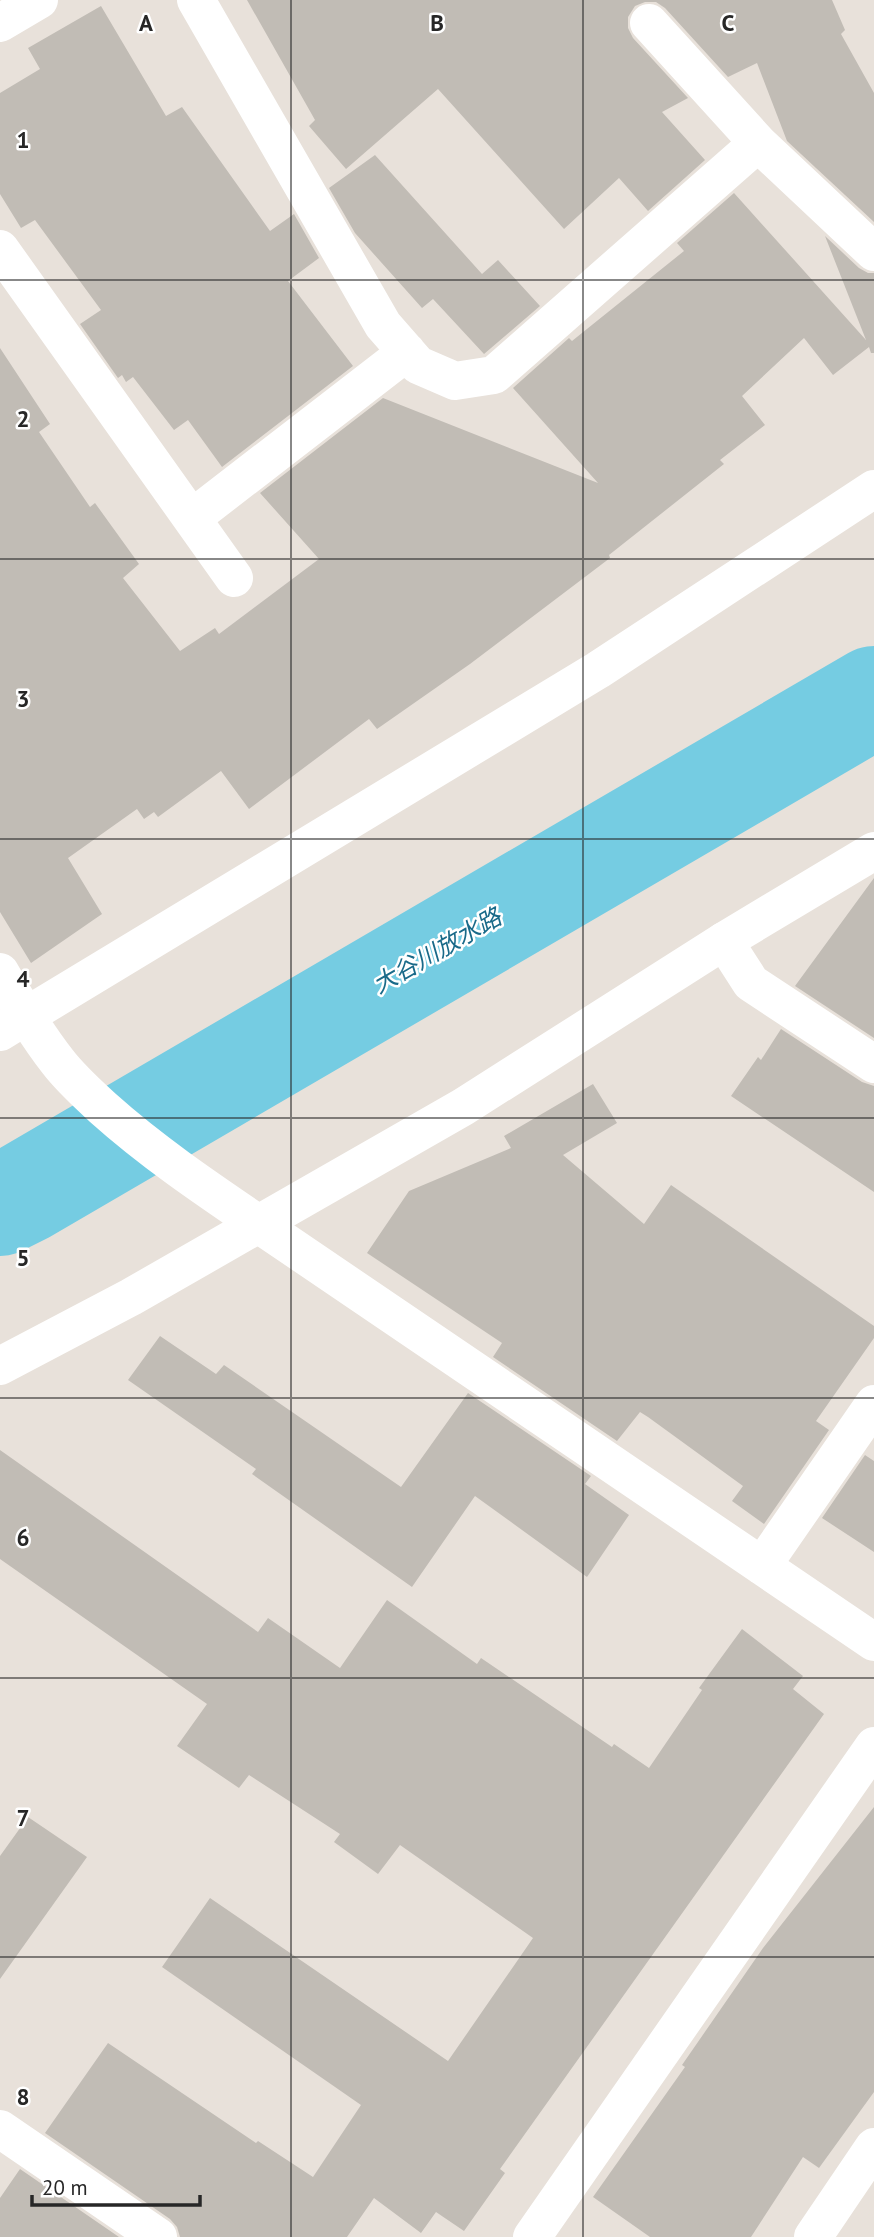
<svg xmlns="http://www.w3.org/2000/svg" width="874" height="2237" viewBox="0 0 874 2237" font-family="'PT Sans','Noto Sans JP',sans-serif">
<rect width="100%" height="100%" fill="#e8e1da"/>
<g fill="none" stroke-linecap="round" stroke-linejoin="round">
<path stroke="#75cce2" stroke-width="102" d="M 0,1205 L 24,1193 L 874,697"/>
</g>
<path fill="#c1bcb5" d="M 247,0 L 832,0 L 845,30 L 841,34 L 874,93 L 874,222 L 787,141 L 757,63 L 728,77 L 665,8 L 656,2 L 645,2 L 635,6 L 628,17 L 628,28 L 633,38 L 688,98 L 662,112 L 705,160 L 648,211 L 619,178 L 564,229 L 438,89 L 346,169 L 309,126 L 315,120 Z
M 101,6 L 166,116 L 182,107 L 270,231 L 294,214 L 319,258 L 288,281 L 353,366 L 222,467 L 188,420 L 174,430 L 133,377 L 126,382 L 122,375 L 118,378 L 80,324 L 101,310 L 35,220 L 21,228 L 0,194 L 0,93 L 40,69 L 28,48 Z
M 375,155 L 482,274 L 498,260 L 540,306 L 484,354 L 433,299 L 422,308 L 355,233 L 329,188 Z
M 734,193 L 866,340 L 825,236 L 859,268 L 868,273 L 874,273 L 874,353 L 871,353 L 869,347 L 833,375 L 804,338 L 742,396 L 765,425 L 720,460 L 724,464 L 609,555 L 610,558 L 548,605 L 470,664 L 377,729 L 369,719 L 249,809 L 221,771 L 158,817 L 154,812 L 144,819 L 137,809 L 68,858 L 102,914 L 31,963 L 0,912 L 0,348 L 50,424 L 39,432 L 90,507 L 95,503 L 139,564 L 123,578 L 180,651 L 215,628 L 219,634 L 319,559 L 260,493 L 383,398 L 598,483 L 513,388 L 569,338 L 572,341 L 684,251 L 677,243 Z
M 874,878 L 874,1038 L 795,986 Z
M 781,1029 L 862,1082 L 874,1086 L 874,1192 L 731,1096 L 758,1057 L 761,1060 Z
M 593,1084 L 617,1123 L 563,1155 L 644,1224 L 671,1185 L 874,1326 L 874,1338 L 816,1421 L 829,1430 L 764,1524 L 732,1501 L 743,1486 L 648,1417 L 640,1412 L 617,1441 L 493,1357 L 502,1343 L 367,1253 L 409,1191 L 511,1148 L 504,1136 Z
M 160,1336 L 216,1374 L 224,1365 L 401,1487 L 468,1393 L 591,1476 L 585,1484 L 629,1515 L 587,1577 L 475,1496 L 412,1587 L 252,1474 L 256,1469 L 128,1380 Z
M 0,1450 L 258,1632 L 268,1618 L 340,1668 L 387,1600 L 477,1664 L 481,1658 L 612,1747 L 614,1744 L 649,1768 L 702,1690 L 699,1688 L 742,1629 L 803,1676 L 793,1689 L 824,1714 L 500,2169 L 505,2173 L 464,2231 L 436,2212 L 421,2233 L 374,2198 L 347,2237 L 180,2237 L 177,2227 L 170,2219 L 45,2133 L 108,2043 L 256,2143 L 258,2141 L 313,2177 L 361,2105 L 162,1967 L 210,1898 L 448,2061 L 533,1938 L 400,1845 L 378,1874 L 334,1842 L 340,1834 L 249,1775 L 239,1788 L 177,1746 L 207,1704 L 0,1559 Z
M 865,1455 L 874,1461 L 874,1552 L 822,1518 Z
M 874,1807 L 874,2092 L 819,2168 L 803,2157 L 751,2237 L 650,2237 L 593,2197 L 685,2067 L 682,2065 L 763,1948 Z
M 28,1817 L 87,1857 L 0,1979 L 0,1856 Z
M 20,2169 L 119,2237 L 0,2237 L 0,2198 Z"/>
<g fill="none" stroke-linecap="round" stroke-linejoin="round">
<path stroke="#fff" stroke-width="38" d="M 196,0 L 383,325 L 418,365 L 455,381 L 494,375 L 758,143
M 0,23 L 39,0
M 649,23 L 758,143 L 874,252
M 0,249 L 234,578
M 192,518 L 407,352
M 724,941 L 751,983 L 874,1064
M 0,1032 L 26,1016
M 257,1223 L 874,1642
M 762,1566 L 874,1404
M 0,2129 L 158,2237
M 532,2237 L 874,1746
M 813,2237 L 874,2147"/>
<path stroke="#fff" stroke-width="38" d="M 0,972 C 18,1003 36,1034 58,1062 C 71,1079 88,1094 103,1108 C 151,1151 204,1187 257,1223
M 26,1016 L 598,670 L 874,489
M 0,1366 L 131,1297 L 463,1107 L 724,941 L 874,851"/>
</g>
<path fill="none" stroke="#272727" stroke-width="2" stroke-opacity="0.55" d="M 291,0 L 291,2237M 583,0 L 583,2237M 0,280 L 874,280M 0,559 L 874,559M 0,839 L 874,839M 0,1118 L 874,1118M 0,1398 L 874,1398M 0,1678 L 874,1678M 0,1957 L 874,1957"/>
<g text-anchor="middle" stroke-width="5" stroke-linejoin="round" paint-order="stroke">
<g font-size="24" font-style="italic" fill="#196a89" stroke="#fff">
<text transform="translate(437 951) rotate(-30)" y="8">大谷川放水路</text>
</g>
</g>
<g font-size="23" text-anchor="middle" font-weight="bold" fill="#272727" stroke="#fff" stroke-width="5" stroke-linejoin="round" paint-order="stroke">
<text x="146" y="31">A</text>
<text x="437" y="31">B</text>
<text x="728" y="31">C</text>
<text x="23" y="148">1</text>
<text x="23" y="427">2</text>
<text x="23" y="707">3</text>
<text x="23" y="987">4</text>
<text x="23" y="1266">5</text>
<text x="23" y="1546">6</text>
<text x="23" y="1826">7</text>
<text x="23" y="2105">8</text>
</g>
<path d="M32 2195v10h168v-10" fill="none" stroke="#272727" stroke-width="3.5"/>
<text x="42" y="2195" font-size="21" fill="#272727" stroke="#ffffff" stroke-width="5" paint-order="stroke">20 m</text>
</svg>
